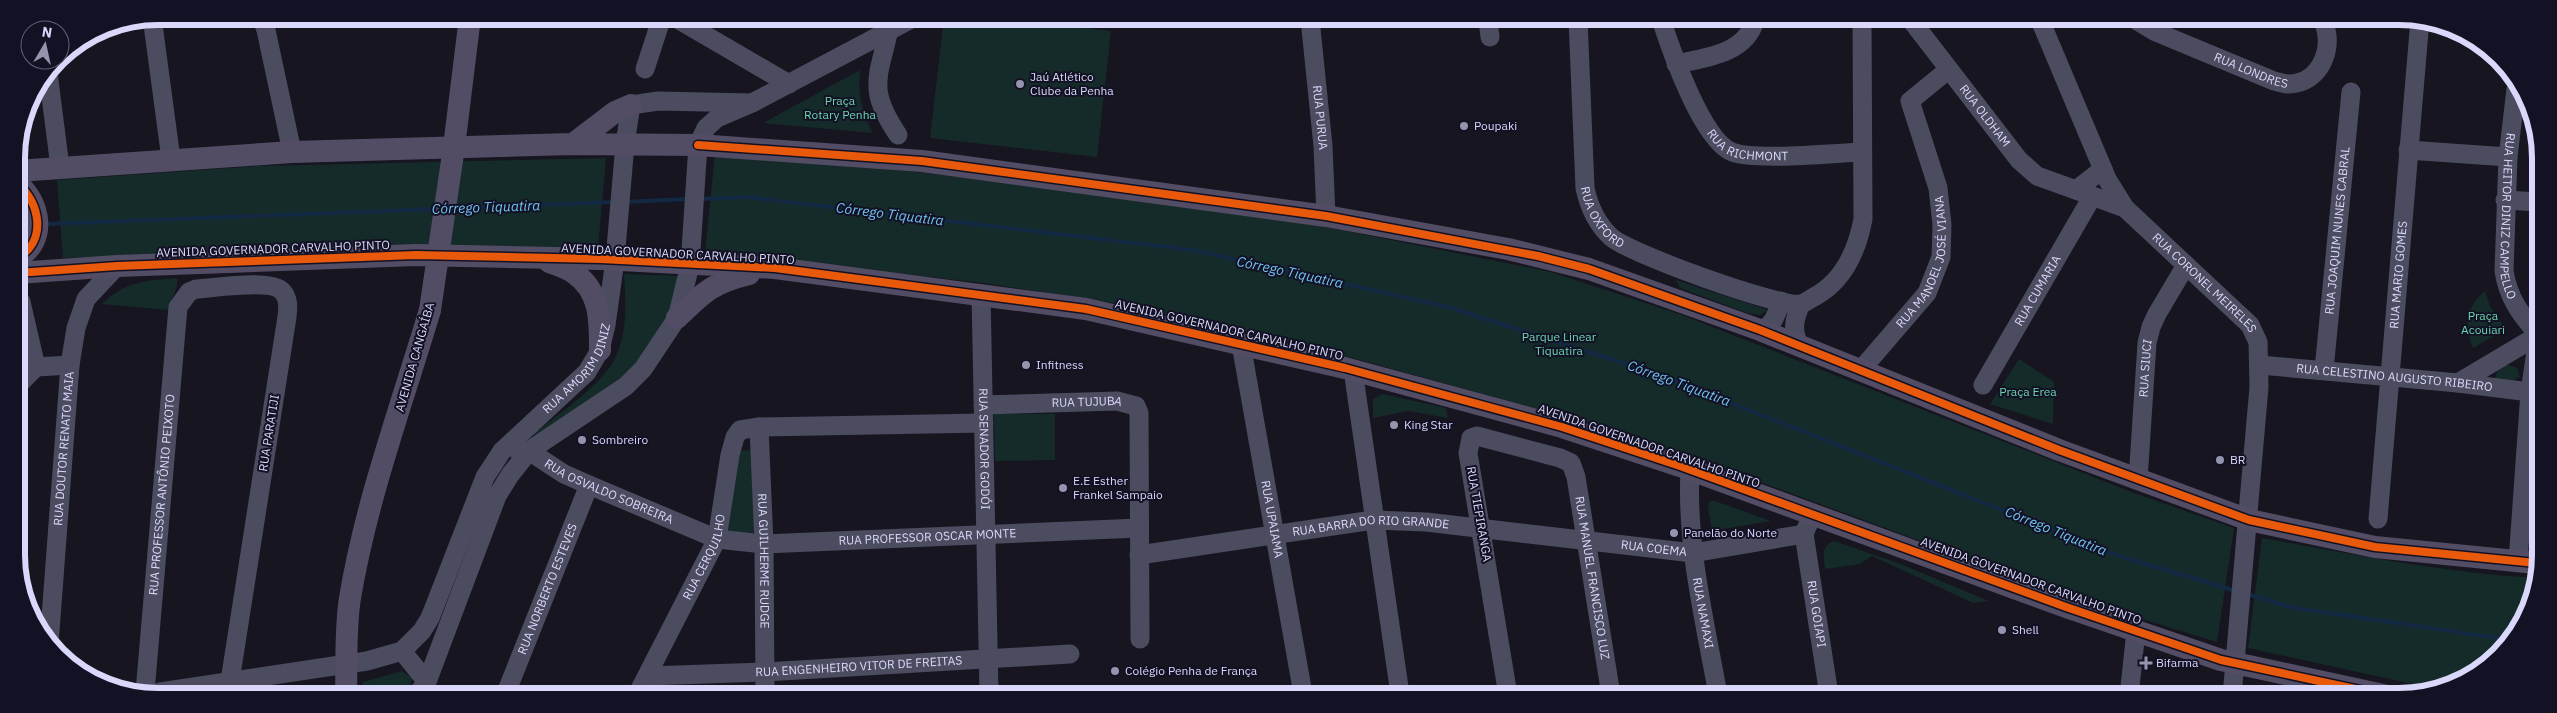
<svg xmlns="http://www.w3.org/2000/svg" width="2557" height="713" viewBox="0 0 2557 713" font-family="'IBM Plex Sans',sans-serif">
<rect width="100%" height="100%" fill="#161520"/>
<path fill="#152b29" d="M 944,18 L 1000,18 L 1111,31 L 1097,157 L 930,138 Z
M 860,70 C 858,94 861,112 873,133 L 763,123 Z
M 715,154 L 843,164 L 987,180 L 1321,226 L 1551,272 L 1682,315 L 2134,493 L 2234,528 L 2217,642 L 2090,603 L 1760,482 L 1592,424 L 1302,344 L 1098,300 L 976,282 L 705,253 Z
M 606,158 L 598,248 L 382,247 L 63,258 L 57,180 L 259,166 Z
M 624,274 L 682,276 C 678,288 676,301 671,313 C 642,375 587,402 533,437 L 536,432 C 558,415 599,386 613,362 C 628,335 626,303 624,274 Z
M 177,278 C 179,290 170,298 168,310 L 102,304 C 128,280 144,281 177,278 Z
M 1676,280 L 1768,310 L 1760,315 L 1747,313 L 1680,288 Z
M 2485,291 L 2490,306 L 2506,329 L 2473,348 C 2464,325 2465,308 2485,291 Z
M 2019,359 L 2054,382 L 2053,424 L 1990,404 Z
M 2506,364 L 2517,368 L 2520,377 L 2506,384 L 2495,379 L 2498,368 Z
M 1383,394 L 1446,408 L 1448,418 L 1408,411 L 1373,418 L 1373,399 Z
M 994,414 L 1055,414 L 1055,460 L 995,461 Z
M 751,450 L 758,490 L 753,535 L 727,534 L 739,451 Z
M 1710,501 L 1715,501 L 1771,521 L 1712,531 L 1708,507 Z
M 2262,538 C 2353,554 2444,573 2536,578 L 2536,592 L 2517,634 L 2486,667 L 2431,688 L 2248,648 Z
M 1834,541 L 1898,563 L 1989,601 L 1973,603 L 1872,556 L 1860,564 L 1825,569 C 1824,557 1820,546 1834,541 Z
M 402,671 L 412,678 L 410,687 L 405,693 L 362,692 L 363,682 Z"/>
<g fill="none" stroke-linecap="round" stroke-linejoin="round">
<path stroke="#132943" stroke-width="4" d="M 700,199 L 747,197 L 1193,250 L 1448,307 L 1655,373 L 2119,556 L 2236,591
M 625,202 L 688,199
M 453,208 L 616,202
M 46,224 L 438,209
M 17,225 L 29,225
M 2247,594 L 2290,607 L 2511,640"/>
<g stroke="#4c4c60" stroke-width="19">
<path d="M 261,16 L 266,30 L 292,152"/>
<path d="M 152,17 L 171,159"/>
<path d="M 674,17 L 789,84"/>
<path id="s1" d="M 1310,19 L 1323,146 L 1326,216"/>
<path d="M 1488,19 L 1490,37"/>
<path id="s2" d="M 1578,19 L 1585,188 C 1589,207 1596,223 1611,237 C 1628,253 1780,308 1801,304 C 1805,303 1810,299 1814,297 C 1844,281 1857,251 1863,219 L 1862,20"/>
<path id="s3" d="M 1661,19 C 1671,50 1702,140 1732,152 C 1756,161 1834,153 1862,152"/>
<path id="s4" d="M 1911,20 L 2019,160 L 2037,176 L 2076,190"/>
<path id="s5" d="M 2040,20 L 2107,179 L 2125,208 L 2250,325 L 2258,342 L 2259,387 L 2232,696"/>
<path id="s6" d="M 2136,20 L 2156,32 L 2274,81 C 2279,82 2284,84 2289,84 C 2321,83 2335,47 2323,21"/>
<path d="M 890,24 C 880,76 865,86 898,135"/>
<path d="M 1676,64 C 1705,58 1746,54 1755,20"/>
<path d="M 645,69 L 662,17"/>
<path d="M 48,73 L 60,167"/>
<path id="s7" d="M 2516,89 L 2508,157 L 2504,271 C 2508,297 2520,314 2537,333"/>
<path d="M 2408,150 L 2508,157"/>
<path d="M 2103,169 L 2076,190 L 2125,208"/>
<path d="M 2505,200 L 2538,202"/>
<path id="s8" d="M 981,294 L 989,694"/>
<path d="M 21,302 L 36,367"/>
<path d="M 1801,304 C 1794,319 1791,332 1801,347"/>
<path d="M 1760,330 C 1773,327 1777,313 1781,301"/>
<path id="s9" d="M 1241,344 L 1303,694"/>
<path id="s10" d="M 2260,365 L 2458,383 L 2530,392"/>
<path d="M 36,367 L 70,365"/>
<path d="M 1353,370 L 1400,694"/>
<path id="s11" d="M 2324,370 L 2351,92"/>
<path id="s12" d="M 1860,371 L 1927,293 L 1941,257 L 1942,225 L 1938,188 L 1910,101 L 1948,70"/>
<path d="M 2458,383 L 2537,336"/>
<path d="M 18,385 L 36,367"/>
<path id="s13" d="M 1983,385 L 2092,197"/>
<path id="s14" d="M 983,405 L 1117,401 L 1136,406 L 1139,413 L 1140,639"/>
<path id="s15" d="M 759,427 L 764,544 L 765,693"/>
<path id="s16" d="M 518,451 L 529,451 L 564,474 L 589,485 L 717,539 L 764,544 L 1139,528"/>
<path id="s17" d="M 1690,470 C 1686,546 1705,621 1718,695"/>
<path id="s18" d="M 2138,480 L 2147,343 L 2151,327 L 2157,314 L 2186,265"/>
<path id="s19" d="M 2378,519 L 2419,31"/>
<path id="s20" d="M 1804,534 L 1829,695"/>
<path id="s21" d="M 1139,555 L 1373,520 L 1426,522 L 1693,553 L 1804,534 L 1812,515"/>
<path d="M 2518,562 L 2530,392 L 2537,345"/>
<path id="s22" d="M 49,644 L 70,365 L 76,328 L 86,299 L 117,266"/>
<path d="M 402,651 L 427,682"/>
<path id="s23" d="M 647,676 L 765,672 L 1070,654"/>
<path id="s24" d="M 145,692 L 178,307 L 189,292 L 196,289 C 214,288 271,279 282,291 C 289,298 288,308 287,317 L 230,681"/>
<path id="s25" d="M 160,692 L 367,661 L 402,651 L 422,631 L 430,618 L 485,477 L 502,451 L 587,372 L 600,350 L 606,325 L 615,260 L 625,144 L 631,105 L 658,101 L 752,103"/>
<path d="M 418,693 L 427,682 L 497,496 L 510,475 L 529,451 L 626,386 L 643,369 L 677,318 L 690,265 L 698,145 L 706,128 L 717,118 L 752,103 L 913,18"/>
<path id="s26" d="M 506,693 L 589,485"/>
<path id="s27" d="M 638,693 L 717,539 L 730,455 L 735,437 L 740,430 L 759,427 L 984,423"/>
<path id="s28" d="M 1508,695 L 1468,453 L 1471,438 L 1477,436 L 1560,458 L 1571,463 L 1576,477 L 1611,695"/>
<path d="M 2129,696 L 2136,631"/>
</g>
<path stroke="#534c65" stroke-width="22" d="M 573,144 L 615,112 L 631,105
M 17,171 L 292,152 L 573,144 L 698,145 L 922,161 L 1326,216 L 1508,249 L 1589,269 L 1760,330 L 2059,450 L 2249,520 L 2375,547 L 2536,563
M 17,183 C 41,203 47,242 17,258
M 549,262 C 557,265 567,268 574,273 C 601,291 600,322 600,350
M 17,273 L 117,266 L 416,255 L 601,259 L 775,268 L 1086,309 L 1345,368 L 1562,427 L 1680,466 L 2066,607 L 2221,660 L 2388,696
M 677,318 C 704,292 712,283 749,274
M 346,692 C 347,661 345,629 350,598 C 366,501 402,404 430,310"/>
<path stroke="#534c65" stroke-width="22" d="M 430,310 L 454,147 L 470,17"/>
<defs>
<path id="cycleway" d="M 698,145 L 922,161 L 1326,216 L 1538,256 L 1589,269 L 1760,330 L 2059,450 L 2249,520 L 2375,547 L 2536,563
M 17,183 C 41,203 47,242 17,258
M 17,273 L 117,266 L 416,255 L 601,259 L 775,268 L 1086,309 L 1345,368 L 1562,427 L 1680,466 L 2066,607 L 2221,660 L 2388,696"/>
</defs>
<use href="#cycleway" stroke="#131124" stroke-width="11"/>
<use href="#cycleway" stroke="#e8590c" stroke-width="8"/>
</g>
<g fill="#9594ae" stroke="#131124" stroke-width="2">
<circle cx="1020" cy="84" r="5"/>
<circle cx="1464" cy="126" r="5"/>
<circle cx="1026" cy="365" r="5"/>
<circle cx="1394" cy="425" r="5"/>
<circle cx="582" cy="440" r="5"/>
<circle cx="2220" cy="460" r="5"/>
<circle cx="1063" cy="488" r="5"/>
<circle cx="1674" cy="533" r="5"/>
<circle cx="2002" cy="630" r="5"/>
<path d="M2143.5 655.5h5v5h5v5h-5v5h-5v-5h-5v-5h5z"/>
<circle cx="1115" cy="671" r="5"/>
</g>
<g text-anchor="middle" stroke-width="4" stroke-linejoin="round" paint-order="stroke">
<g font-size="12" fill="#d9d8fb" stroke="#131124">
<text dy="4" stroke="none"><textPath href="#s6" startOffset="126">RUA LONDRES</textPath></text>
<text dy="4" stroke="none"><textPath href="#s4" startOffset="121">RUA OLDHAM</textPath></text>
<text dy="4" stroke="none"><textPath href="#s1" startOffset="99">RUA PURUA</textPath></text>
<text dy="4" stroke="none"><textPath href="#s3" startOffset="166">RUA RICHMONT</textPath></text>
<text dy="4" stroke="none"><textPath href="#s2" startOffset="204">RUA OXFORD</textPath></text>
<text dy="4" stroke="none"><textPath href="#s7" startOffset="128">RUA HEITOR DINIZ CAMPELLO</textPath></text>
<text dy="4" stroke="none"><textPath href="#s11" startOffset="140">RUA JOAQUIM NUNES CABRAL</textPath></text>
<text transform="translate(273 249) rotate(-2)" y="4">AVENIDA GOVERNADOR CARVALHO PINTO</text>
<text transform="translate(678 254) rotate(3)" y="4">AVENIDA GOVERNADOR CARVALHO PINTO</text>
<text dy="4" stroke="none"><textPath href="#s12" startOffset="131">RUA MANOEL JOSÉ VIANA</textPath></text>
<text dy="4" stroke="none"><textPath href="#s19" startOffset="245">RUA MARIO GOMES</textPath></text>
<text dy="4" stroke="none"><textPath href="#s5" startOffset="316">RUA CORONEL MEIRELES</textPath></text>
<text dy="4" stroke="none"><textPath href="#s13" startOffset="109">RUA CUMARIA</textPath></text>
<text transform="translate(1229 330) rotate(13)" y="4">AVENIDA GOVERNADOR CARVALHO PINTO</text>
<text transform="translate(415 357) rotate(-74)" y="4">AVENIDA CANGAÍBA</text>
<text dy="4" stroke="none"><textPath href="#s25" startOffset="585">RUA AMORIM DINIZ</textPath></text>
<text dy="4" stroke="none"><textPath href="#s18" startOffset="112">RUA SIUCI</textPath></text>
<text dy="4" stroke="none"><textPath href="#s10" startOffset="135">RUA CELESTINO AUGUSTO RIBEIRO</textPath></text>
<text dy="4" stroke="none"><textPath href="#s14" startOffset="104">RUA TUJUBA</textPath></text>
<text transform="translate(269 433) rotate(-81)" y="4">RUA PARATIJI</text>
<text transform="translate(1649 446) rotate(19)" y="4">AVENIDA GOVERNADOR CARVALHO PINTO</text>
<text dy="4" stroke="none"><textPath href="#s22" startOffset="196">RUA DOUTOR RENATO MAIA</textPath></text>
<text dy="4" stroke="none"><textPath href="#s8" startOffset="155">RUA SENADOR GODÓI</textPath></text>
<text dy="4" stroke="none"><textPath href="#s16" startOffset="101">RUA OSVALDO SOBREIRA</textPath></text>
<text dy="4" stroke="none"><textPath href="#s24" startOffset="198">RUA PROFESSOR ANTÔNIO PEIXOTO</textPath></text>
<text transform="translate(1479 514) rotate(80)" y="4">RUA TIEPIRANGA</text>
<text dy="4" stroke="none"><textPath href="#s9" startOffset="178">RUA UPAIAMA</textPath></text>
<text dy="4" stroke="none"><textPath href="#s21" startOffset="234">RUA BARRA DO RIO GRANDE</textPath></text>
<text dy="4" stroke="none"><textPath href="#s16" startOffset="430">RUA PROFESSOR OSCAR MONTE</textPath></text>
<text dy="4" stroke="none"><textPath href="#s21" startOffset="519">RUA COEMA</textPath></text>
<text dy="4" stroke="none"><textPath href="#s27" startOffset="152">RUA CERQUILHO</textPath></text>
<text dy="4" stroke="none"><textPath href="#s15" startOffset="134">RUA GUILHERME RUDGE</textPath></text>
<text dy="4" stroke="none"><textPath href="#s28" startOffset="482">RUA MANUEL FRANCISCO LUZ</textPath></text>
<text transform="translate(2031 581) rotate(20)" y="4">AVENIDA GOVERNADOR CARVALHO PINTO</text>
<text dy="4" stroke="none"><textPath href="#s26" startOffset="112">RUA NORBERTO ESTEVES</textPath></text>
<text dy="4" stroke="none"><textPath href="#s17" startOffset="144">RUA NAMAXI</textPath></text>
<text dy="4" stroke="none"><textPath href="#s20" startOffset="81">RUA GOIAPI</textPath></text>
<text dy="4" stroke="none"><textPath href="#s23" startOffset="212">RUA ENGENHEIRO VITOR DE FREITAS</textPath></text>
</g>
<g font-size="12" fill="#d9d8fb" stroke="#131124" text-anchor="start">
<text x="1030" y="81">Jaú Atlético<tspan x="1030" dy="14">Clube da Penha</tspan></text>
<text x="1474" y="130">Poupaki</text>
<text x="1036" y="369">Infitness</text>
<text x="1404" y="429">King Star</text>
<text x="592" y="444">Sombreiro</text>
<text x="2230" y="464">BR</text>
<text x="1073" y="485">E.E Esther<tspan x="1073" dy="14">Frankel Sampaio</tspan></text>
<text x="1684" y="537">Panelão do Norte</text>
<text x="2012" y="634">Shell</text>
<text x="2156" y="667">Bifarma</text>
<text x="1125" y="675">Colégio Penha de França</text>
</g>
<g font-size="12" fill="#6bd5b0" stroke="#131124">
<text x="840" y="105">Praça<tspan x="840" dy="14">Rotary Penha</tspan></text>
<text x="2483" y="320">Praça<tspan x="2483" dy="14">Acouiari</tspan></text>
<text x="1559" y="341">Parque Linear<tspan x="1559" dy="14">Tiquatira</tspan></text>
<text x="2028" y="396">Praça Erea</text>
</g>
<g font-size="14" font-style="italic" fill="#70c2f1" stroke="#131124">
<text transform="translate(486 207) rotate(-2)" y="5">Córrego Tiquatira</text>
<text transform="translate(890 214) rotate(7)" y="5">Córrego Tiquatira</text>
<text transform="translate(1290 272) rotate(12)" y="5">Córrego Tiquatira</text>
<text transform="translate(1679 383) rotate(20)" y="5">Córrego Tiquatira</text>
<text transform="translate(2056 531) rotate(22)" y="5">Córrego Tiquatira</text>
</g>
</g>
<path d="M0 0H2557V713H0ZM158 25H2399A133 133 0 0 1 2532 158V555A133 133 0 0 1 2399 688H158A133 133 0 0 1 25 555V158A133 133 0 0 1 158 25Z" fill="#131124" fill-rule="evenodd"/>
<path fill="none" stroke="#d9d8fb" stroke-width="6" d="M158 25H2399A133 133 0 0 1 2532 158V555A133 133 0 0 1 2399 688H158A133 133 0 0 1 25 555V158A133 133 0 0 1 158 25Z"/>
<g transform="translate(45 45) rotate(9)"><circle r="24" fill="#131124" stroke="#62617a"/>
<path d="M0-4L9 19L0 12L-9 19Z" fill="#9594ae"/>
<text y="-8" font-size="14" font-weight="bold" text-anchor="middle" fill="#d9d8fb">N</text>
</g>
</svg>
